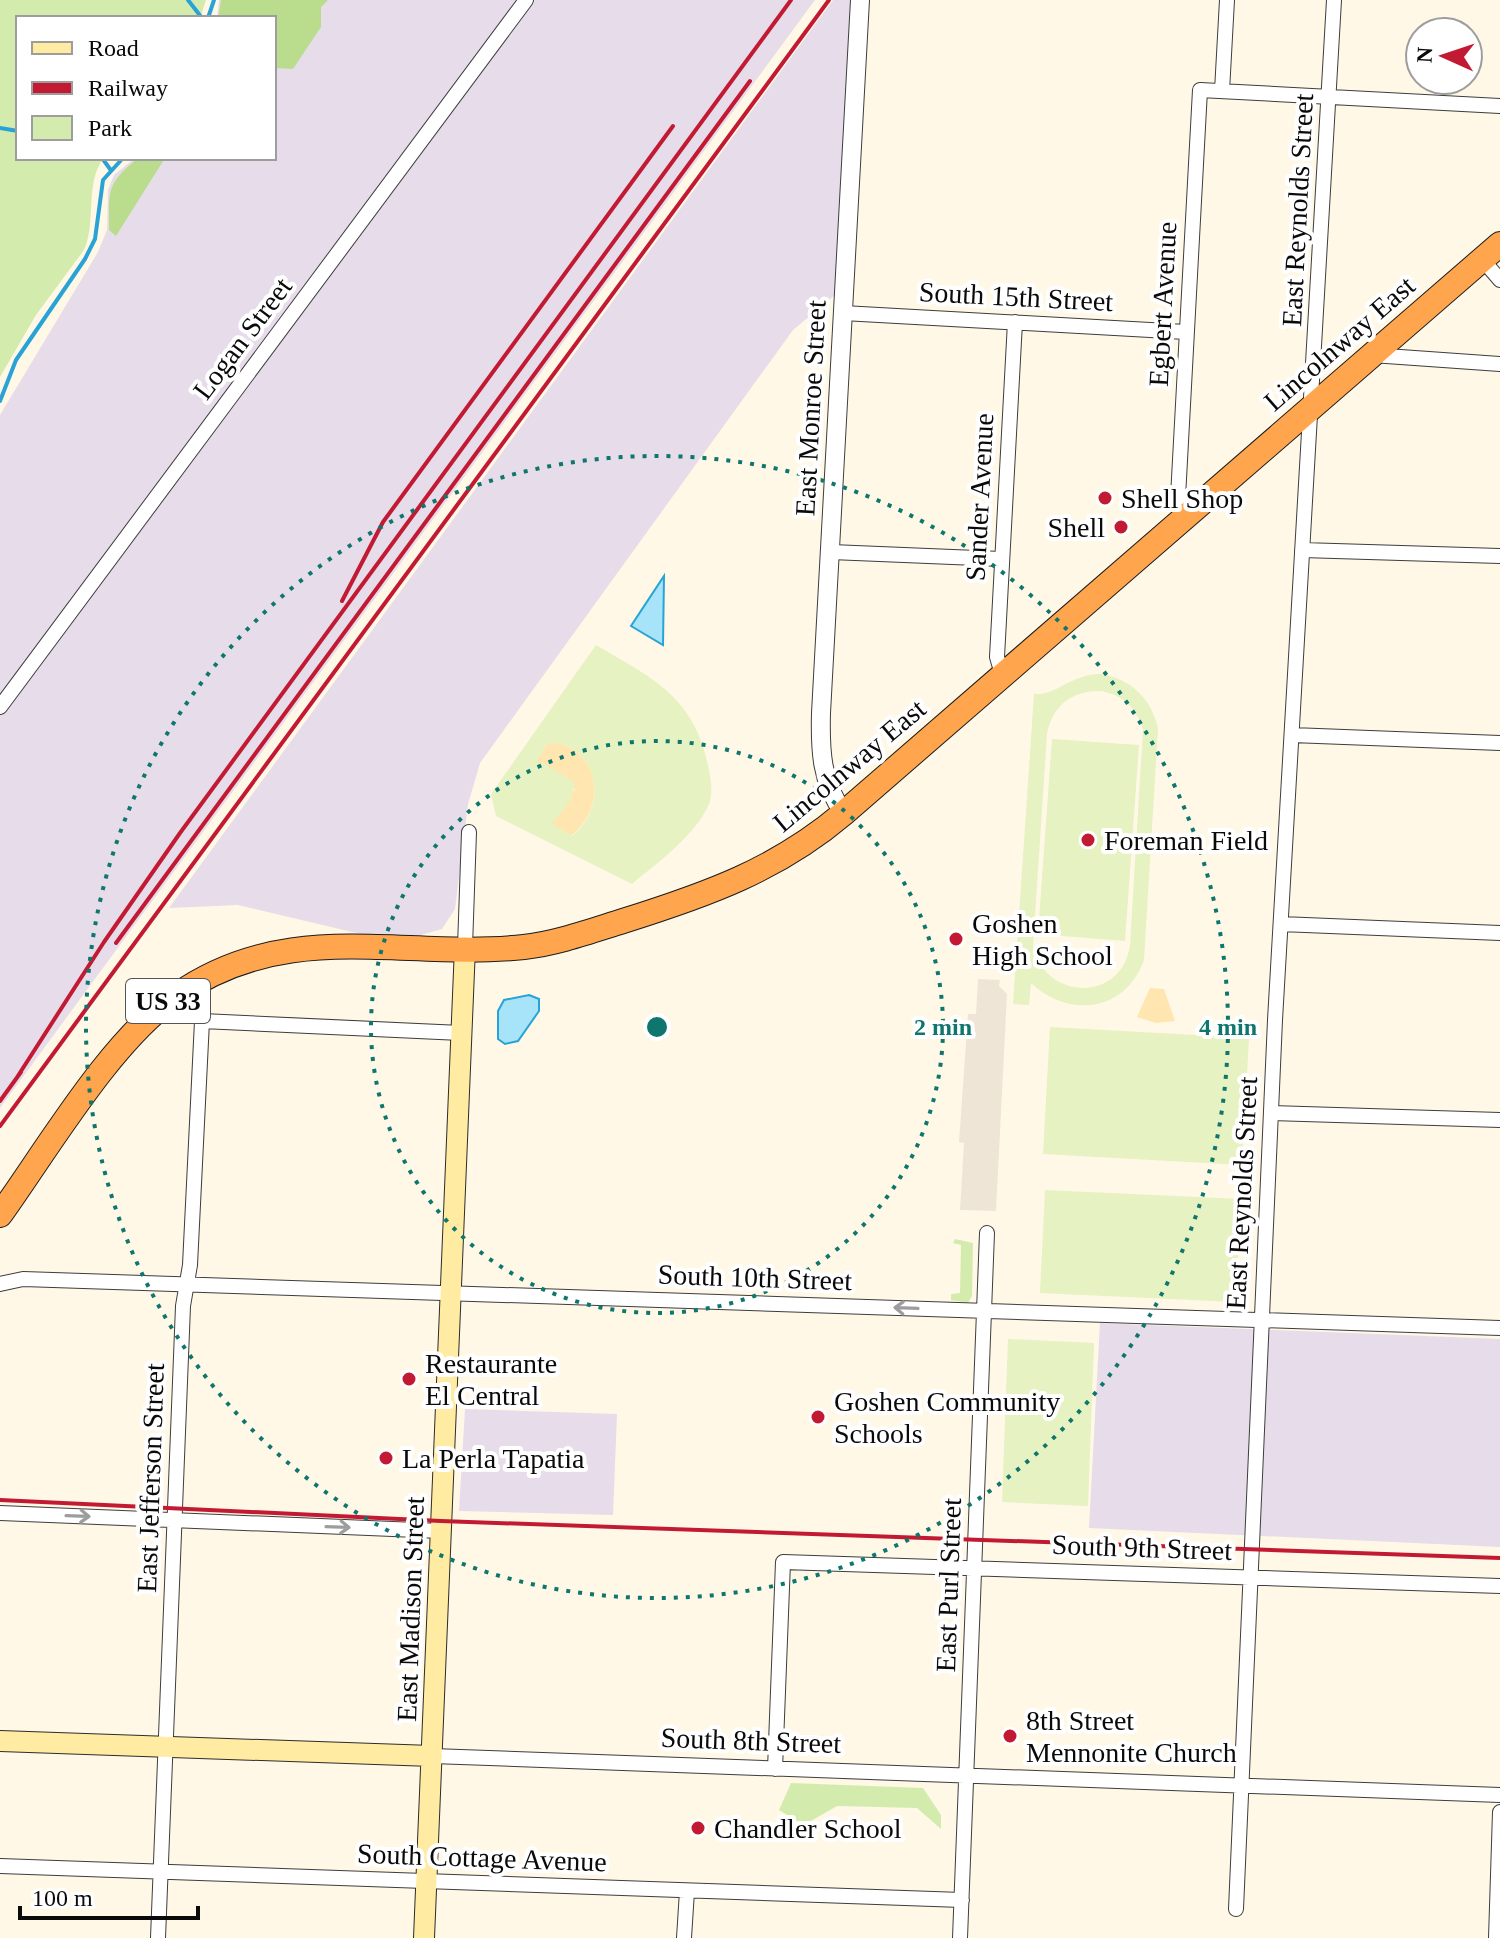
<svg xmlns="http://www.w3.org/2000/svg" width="1500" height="1938" viewBox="0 0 1500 1938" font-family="Georgia,serif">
<rect width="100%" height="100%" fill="#fff8e6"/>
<path fill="#e7dcea" d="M 219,0 L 815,0 L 0,1108 L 0,415 L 98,252 L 107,230 L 108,190 L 114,175 L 135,158 L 274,158 L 274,18 L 217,18 Z
M 833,0 L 853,0 L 836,294 L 793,330 L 480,763 L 468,804 L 455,909 L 442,929 L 421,935 L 365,935 L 238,905 L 169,908 Z
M 1100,1323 L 1500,1339 L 1500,1547 L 1089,1528 Z
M 465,1409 L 617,1414 L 613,1515 L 459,1511 Z"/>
<path fill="#d4ebae" d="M 0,0 L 206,0 L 200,18 L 18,18 L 18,158 L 104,158 C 84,183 97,222 84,250 L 36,315 L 0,377 Z
M 955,1239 L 973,1243 L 972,1296 L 968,1303 L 951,1300 L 951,1294 L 960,1293 L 961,1245 L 953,1243 Z
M 791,1783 L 923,1788 L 941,1815 L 941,1829 L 917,1808 L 837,1806 L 804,1825 L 779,1810 Z"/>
<path fill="#b9dd8c" d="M 221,0 L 328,0 L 321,7 L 321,27 L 293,69 L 274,68 L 274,18 L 218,18 Z
M 138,158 L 165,158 L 116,236 L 109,230 C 109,191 106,184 138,158 Z"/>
<path fill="#ffe5af" d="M 559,743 C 603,756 605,810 571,836 L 550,823 L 575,789 L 535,763 L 547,744 Z
M 1150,988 L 1164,989 L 1175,1021 L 1156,1023 L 1137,1017 Z"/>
<path fill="#e6f2c1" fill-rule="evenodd" d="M 596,645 C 650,677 692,695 707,761 C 710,774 714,792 709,804 C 695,836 658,862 632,884 L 496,816 L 491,794 ZM 559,743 C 603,756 605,810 572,836 L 551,823 C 561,815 576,796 574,782 L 543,763 L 536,763 L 547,744 Z
M 1101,674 C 1131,679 1152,699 1158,729 L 1144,960 C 1125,1013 1068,1018 1031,983 L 1029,1005 L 1013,1004 L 1034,694 C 1056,696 1071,674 1101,674 ZM 1101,691 C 1123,695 1136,708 1143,729 L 1130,945 C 1122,1003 1045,1001 1033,946 L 1047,734 C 1052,706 1072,690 1101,691 Z
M 1052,739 L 1139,745 L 1125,941 L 1038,934 Z
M 1050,1027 L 1249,1038 L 1242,1165 L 1043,1154 Z
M 1045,1190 L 1241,1199 L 1236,1302 L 1040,1293 Z
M 1008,1339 L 1094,1343 L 1088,1506 L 1002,1502 Z"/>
<path fill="#eee5d7" d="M 978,979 L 1000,980 L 999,986 L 1007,994 L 996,1211 L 960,1210 L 964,1143 L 959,1142 L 968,1014 L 976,1014 Z"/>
<path fill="#a7e4fa" stroke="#29a3d6" stroke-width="2" d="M 664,576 L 663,645 L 631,626 Z
M 529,995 L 539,999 L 539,1011 L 518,1041 L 505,1044 L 498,1039 L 498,1011 L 504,1000 Z"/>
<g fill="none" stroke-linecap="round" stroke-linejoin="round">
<path stroke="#29a3d6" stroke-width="4" d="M 188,0 L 202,18
M 208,18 L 214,0
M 0,128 L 18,131
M 102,158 L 110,169
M 0,401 L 16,360 L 85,259 L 95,239 L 103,180 L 123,158"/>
<defs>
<path id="minor" d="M 1222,91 L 1227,0
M 1482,259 L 1500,280
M 843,313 L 1186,332
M 1372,355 L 1500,364
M 1183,521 L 1178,497 L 1200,90 L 1500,106
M 1302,550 L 1500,556
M 831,552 L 1001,559
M 1002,674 L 997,657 L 1015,322
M 0,707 L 526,0
M 1292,735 L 1500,743
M 1281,924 L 1500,933
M 465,947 L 469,832
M 1271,1113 L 1500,1120
M 0,1284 L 23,1279 L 1500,1328
M 0,1513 L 441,1531
M 432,1756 L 1500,1795
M 775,1769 L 783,1562 L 1500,1586
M 0,1866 L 962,1900
M 1236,1909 L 1275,1020 L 1334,0
M 158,1938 L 183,1306 L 190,1265 L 202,1021 L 461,1033
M 684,1938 L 687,1891
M 960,1938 L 987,1233
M 1496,1938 L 1500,1812"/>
<path id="tertiary" d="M 844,813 C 821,783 820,749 821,713 L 860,0"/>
<path id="secondary" d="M 0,1741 L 432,1756
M 424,1938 L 465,947"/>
<path id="trunk" d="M 0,1215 C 48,1148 111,1040 177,995 C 289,917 401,960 524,947 C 558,943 591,931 623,921 C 706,895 777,870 844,813 L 1500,244"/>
</defs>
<use href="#minor" stroke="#3d3d3d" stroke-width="16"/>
<use href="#tertiary" stroke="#3d3d3d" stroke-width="20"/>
<use href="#secondary" stroke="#2c2c2c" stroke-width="22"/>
<use href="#trunk" stroke="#1b1b1b" stroke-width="26"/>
<use href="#minor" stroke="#fff" stroke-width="14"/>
<use href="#tertiary" stroke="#fff" stroke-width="18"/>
<use href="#secondary" stroke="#ffeba1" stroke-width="20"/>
<use href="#trunk" stroke="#ffa54d" stroke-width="24"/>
<path stroke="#c21a33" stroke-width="4" d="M 342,601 L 383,522 L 673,126
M 116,943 L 750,81
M 14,1082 L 104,942 L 180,833 L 791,0
M 0,1101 L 21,1072
M 0,1126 L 829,0
M 0,1500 L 441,1521 L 1500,1558"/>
</g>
<defs><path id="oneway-shaft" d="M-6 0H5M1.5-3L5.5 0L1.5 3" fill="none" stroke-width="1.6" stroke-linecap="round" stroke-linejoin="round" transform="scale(2)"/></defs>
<g stroke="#9d9d9d">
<use href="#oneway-shaft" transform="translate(906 1308) rotate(-178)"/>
<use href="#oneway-shaft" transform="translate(78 1516) rotate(2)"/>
<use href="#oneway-shaft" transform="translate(338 1527) rotate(2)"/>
</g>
<g fill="none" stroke="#0f766e" stroke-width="4" stroke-dasharray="4 8">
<circle cx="657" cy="1027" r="286"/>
<circle cx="657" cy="1027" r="571"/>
</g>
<g fill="#c21a33" stroke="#fff" stroke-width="3">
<circle cx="1105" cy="498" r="8"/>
<circle cx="1121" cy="527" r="8"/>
<circle cx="1088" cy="840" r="8"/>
<circle cx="956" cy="939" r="8"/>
<circle cx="409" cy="1379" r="8"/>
<circle cx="818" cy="1417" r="8"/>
<circle cx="386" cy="1458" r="8"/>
<circle cx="1010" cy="1736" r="8"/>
<circle cx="698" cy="1828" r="8"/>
</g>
<g text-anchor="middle" stroke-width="8" stroke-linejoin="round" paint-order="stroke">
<rect fill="#fff" stroke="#545454" stroke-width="2" x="126" y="979" width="84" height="44" rx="6"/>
<g font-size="26" font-weight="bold" fill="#0a0a0a">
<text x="168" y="1010">US 33</text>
</g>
<g font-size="28" fill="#0a0a0a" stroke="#fff">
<text transform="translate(1297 210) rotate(-87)" y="10">East Reynolds Street</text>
<text transform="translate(1016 296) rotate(3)" y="10">South 15th Street</text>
<text transform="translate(1162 304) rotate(-87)" y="10">Egbert Avenue</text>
<text transform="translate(242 338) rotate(-53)" y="10">Logan Street</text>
<text transform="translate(1339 343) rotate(-41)" y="10">Lincolnway East</text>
<text transform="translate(810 408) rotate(-87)" y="10">East Monroe Street</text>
<text transform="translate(979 497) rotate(-87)" y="10">Sander Avenue</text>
<text transform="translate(849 765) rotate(-40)" y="10">Lincolnway East</text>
<text transform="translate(1241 1193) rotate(-87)" y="10">East Reynolds Street</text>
<text transform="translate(755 1277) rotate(2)" y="10">South 10th Street</text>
<text transform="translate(150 1478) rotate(-88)" y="10">East Jefferson Street</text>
<text transform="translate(1142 1547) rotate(2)" y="10">South 9th Street</text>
<text transform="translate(948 1585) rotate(-88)" y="10">East Purl Street</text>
<text transform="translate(410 1609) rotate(-88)" y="10">East Madison Street</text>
<text transform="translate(751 1740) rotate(2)" y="10">South 8th Street</text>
<text transform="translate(482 1857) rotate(2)" y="10">South Cottage Avenue</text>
</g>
<g font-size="28" fill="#0a0a0a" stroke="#fff" text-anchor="start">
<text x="1121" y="508">Shell Shop</text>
<text x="1105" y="537" text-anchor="end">Shell</text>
<text x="1104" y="850">Foreman Field</text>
<text x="972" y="933">Goshen<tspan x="972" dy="32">High School</tspan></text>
<text x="425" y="1373">Restaurante<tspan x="425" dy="32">El Central</tspan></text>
<text x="834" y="1411">Goshen Community<tspan x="834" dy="32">Schools</tspan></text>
<text x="402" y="1468">La Perla Tapatia</text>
<text x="1026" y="1730">8th Street<tspan x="1026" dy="32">Mennonite Church</tspan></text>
<text x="714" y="1838">Chandler School</text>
</g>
</g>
<circle cx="657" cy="1027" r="12" fill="#0f766e" stroke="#fff" stroke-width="4"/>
<g font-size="24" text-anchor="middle" font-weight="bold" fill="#0f766e" stroke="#fff" stroke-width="8" stroke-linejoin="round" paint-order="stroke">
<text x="943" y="1035">2 min</text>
<text x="1228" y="1035">4 min</text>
</g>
<rect x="16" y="16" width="260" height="144" fill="#ffffff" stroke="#9d9d9d" stroke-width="2"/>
<rect x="32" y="42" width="40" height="12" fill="#ffeba1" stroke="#9d9d9d" stroke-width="2"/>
<text x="88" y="56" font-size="24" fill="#0a0a0a">Road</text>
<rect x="32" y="82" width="40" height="12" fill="#c21a33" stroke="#9d9d9d" stroke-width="2"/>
<text x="88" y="96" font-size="24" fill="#0a0a0a">Railway</text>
<rect x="32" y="116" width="40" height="24" fill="#d4ebae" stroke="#9d9d9d" stroke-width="2"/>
<text x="88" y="136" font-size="24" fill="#0a0a0a">Park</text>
<g transform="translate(1444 56) rotate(273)"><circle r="38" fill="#ffffff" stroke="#9d9d9d" stroke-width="2"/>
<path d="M0-6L14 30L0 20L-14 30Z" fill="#c21a33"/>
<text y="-12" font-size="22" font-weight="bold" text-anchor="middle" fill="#0a0a0a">N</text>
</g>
<path d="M20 1906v12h178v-12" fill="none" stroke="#0a0a0a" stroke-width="4"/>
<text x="32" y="1906" font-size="24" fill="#0a0a0a" stroke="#ffffff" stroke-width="6" paint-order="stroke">100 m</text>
</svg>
